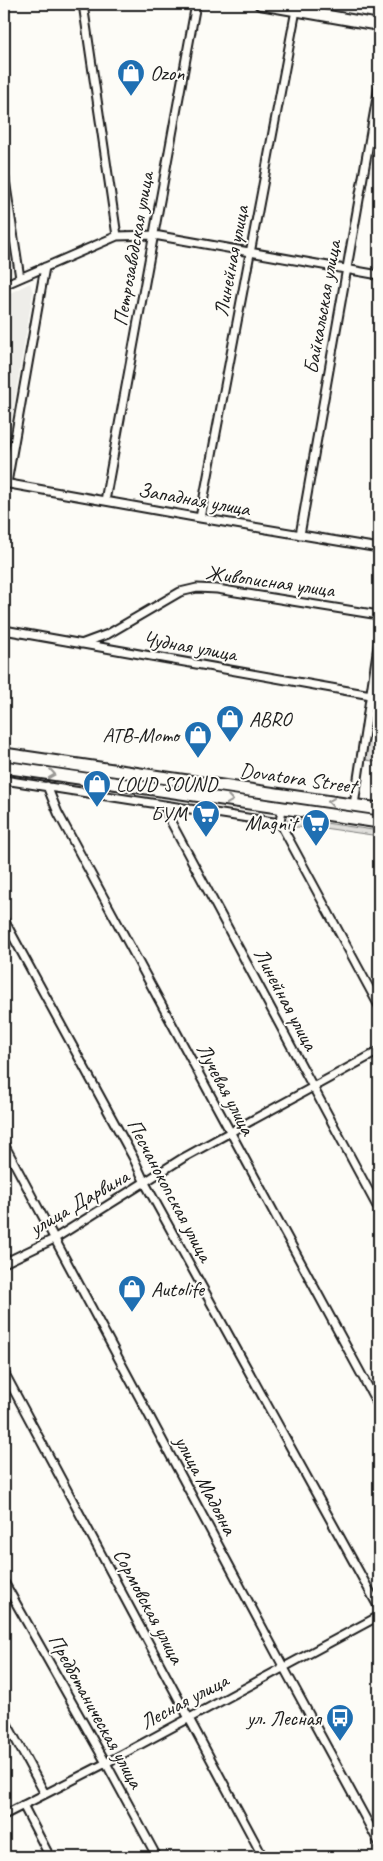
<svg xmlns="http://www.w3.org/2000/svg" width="383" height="1861" viewBox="0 0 383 1861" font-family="Caveat,sans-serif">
<rect width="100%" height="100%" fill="#fdfcf7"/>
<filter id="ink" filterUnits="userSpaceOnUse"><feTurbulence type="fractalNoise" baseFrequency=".02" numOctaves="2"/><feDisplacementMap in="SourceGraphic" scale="10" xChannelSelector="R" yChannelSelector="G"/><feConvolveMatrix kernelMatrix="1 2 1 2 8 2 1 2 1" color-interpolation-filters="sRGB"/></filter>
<g filter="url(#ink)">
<path fill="#eeede9" d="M 30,283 L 33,293 L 4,461 L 4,296 Z"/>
<path fill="#e0dfdb" stroke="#7e7e7c" d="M 379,678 L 379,762 L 366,760 L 365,757 Z
M 292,818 L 379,831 L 379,836 L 310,826 L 306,828 L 288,826 L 286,821 Z"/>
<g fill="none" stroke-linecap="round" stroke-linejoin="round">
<defs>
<path id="minor" d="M 83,4 L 117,236
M 4,173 L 20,278
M 4,285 L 117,236 L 154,235 L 379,275
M 4,483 L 200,518 L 379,548
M 7,483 L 45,267
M 105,501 L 196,4
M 200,518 L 296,10
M 300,535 L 379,86
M 4,630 L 371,695
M 81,644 L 108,634 L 180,592 L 197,588 L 217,589 L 379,615
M 4,780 L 280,823 L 282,808
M 47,786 L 58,813 L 379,1407
M 164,805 L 171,822 L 379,1210
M 354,805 L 379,639
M 280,823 L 379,1006
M 4,920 L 133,1157 L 145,1183 L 379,1608
M 4,1144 L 284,1668 L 379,1843
M 4,1263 L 54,1239 L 183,1158 L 379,1051
M 4,1372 L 263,1857
M 4,1582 L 106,1763 L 157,1857
M 4,1718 L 45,1794
M 23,1805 L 50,1857
M 4,1815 L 106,1763 L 379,1616"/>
<path id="secondary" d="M 260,4 L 379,25"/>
<path id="primary" d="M 4,754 L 379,809
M 4,767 L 379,822"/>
</defs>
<use href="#minor" stroke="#1c1c1c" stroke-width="11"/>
<use href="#secondary" stroke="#1c1c1c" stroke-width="14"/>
<use href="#primary" stroke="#1c1c1c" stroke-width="15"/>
<use href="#minor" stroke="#fdfcf7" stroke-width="7"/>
<use href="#secondary" stroke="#fdfcf7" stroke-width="10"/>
<use href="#primary" stroke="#fdfcf7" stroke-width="11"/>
</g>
<defs><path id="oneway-chevron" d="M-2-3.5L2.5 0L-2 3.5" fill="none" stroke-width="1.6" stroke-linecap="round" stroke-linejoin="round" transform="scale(1.25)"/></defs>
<g stroke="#989794">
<use href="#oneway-chevron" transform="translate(52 774) rotate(9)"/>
<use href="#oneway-chevron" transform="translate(230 800) rotate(8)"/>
<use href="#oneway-chevron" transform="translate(331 802) rotate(-172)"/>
</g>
</g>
<defs>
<symbol id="shop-pin" viewBox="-11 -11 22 30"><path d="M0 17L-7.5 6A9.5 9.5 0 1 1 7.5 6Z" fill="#1f6fb2" stroke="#fdfcf7"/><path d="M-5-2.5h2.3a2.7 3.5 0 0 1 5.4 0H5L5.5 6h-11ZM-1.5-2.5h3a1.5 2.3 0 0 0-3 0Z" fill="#fff"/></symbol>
<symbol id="supermarket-pin" viewBox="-11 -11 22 30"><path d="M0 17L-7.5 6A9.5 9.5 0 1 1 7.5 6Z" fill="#1f6fb2" stroke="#fdfcf7"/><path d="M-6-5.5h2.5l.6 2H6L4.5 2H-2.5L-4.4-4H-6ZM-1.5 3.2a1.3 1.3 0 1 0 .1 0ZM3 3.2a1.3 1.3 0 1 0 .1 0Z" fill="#fff"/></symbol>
<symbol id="bus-pin" viewBox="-11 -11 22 30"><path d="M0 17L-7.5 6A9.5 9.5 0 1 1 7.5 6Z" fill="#1f6fb2" stroke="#fdfcf7"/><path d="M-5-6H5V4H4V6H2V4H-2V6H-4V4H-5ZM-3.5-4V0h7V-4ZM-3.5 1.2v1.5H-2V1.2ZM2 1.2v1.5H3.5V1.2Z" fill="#fff"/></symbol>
</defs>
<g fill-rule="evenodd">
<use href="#shop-pin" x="115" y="57" width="32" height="43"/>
<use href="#shop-pin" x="214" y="703" width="32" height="43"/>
<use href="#shop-pin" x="182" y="719" width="32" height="43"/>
<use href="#shop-pin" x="81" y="768" width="32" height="43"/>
<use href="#supermarket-pin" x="190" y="798" width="32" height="43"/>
<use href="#supermarket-pin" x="300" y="807" width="32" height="43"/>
<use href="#shop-pin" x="116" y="1273" width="32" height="43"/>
<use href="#bus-pin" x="324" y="1702" width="32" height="43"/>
</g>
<g text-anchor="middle" stroke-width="4" stroke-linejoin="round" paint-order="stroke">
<g font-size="21" fill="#1c1c1c" stroke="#fdfcf7" text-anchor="start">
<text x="150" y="80">Ozon</text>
<text x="249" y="726">ABRO</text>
<text x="179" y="742" text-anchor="end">АТВ-Мото</text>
<text x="116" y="791">LOUD SOUND</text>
<text x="187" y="821" text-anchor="end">БУМ</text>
<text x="297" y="830" text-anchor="end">Magnit</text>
<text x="151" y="1296">Autolife</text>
<text x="321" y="1725" text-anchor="end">ул. Лесная</text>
</g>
<g font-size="21" fill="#1c1c1c" stroke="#fdfcf7">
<text transform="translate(133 249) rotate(-80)" y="7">Петрозаводская улица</text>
<text transform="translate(231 261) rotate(-79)" y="7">Линейная улица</text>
<text transform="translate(322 307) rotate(-80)" y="7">Байкальская улица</text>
<text transform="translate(194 499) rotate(10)" y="7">Западная улица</text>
<text transform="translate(270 581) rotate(8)" y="7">Живописная улица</text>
<text transform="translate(190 646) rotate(10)" y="7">Чудная улица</text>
<text transform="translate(298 778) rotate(8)" y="7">Dovatora Street</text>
<text transform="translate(286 999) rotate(62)" y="7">Линейная улица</text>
<text transform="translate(226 1089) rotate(62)" y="7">Лучевая улица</text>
<text transform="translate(170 1190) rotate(62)" y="7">Песчанокопская улица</text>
<text transform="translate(79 1202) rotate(-30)" y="7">улица Дарвина</text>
<text transform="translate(206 1485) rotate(62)" y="7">улица Мадояна</text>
<text transform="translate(149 1606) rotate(62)" y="7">Сормовская улица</text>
<text transform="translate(184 1701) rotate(-28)" y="7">Лесная улица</text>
<text transform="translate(96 1711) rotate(61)" y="7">Предботаническая улица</text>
</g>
</g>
<rect width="383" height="1861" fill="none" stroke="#fdfcf7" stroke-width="20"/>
<rect x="10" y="10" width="363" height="1841" fill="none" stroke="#1c1c1c" stroke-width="2" filter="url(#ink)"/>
</svg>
